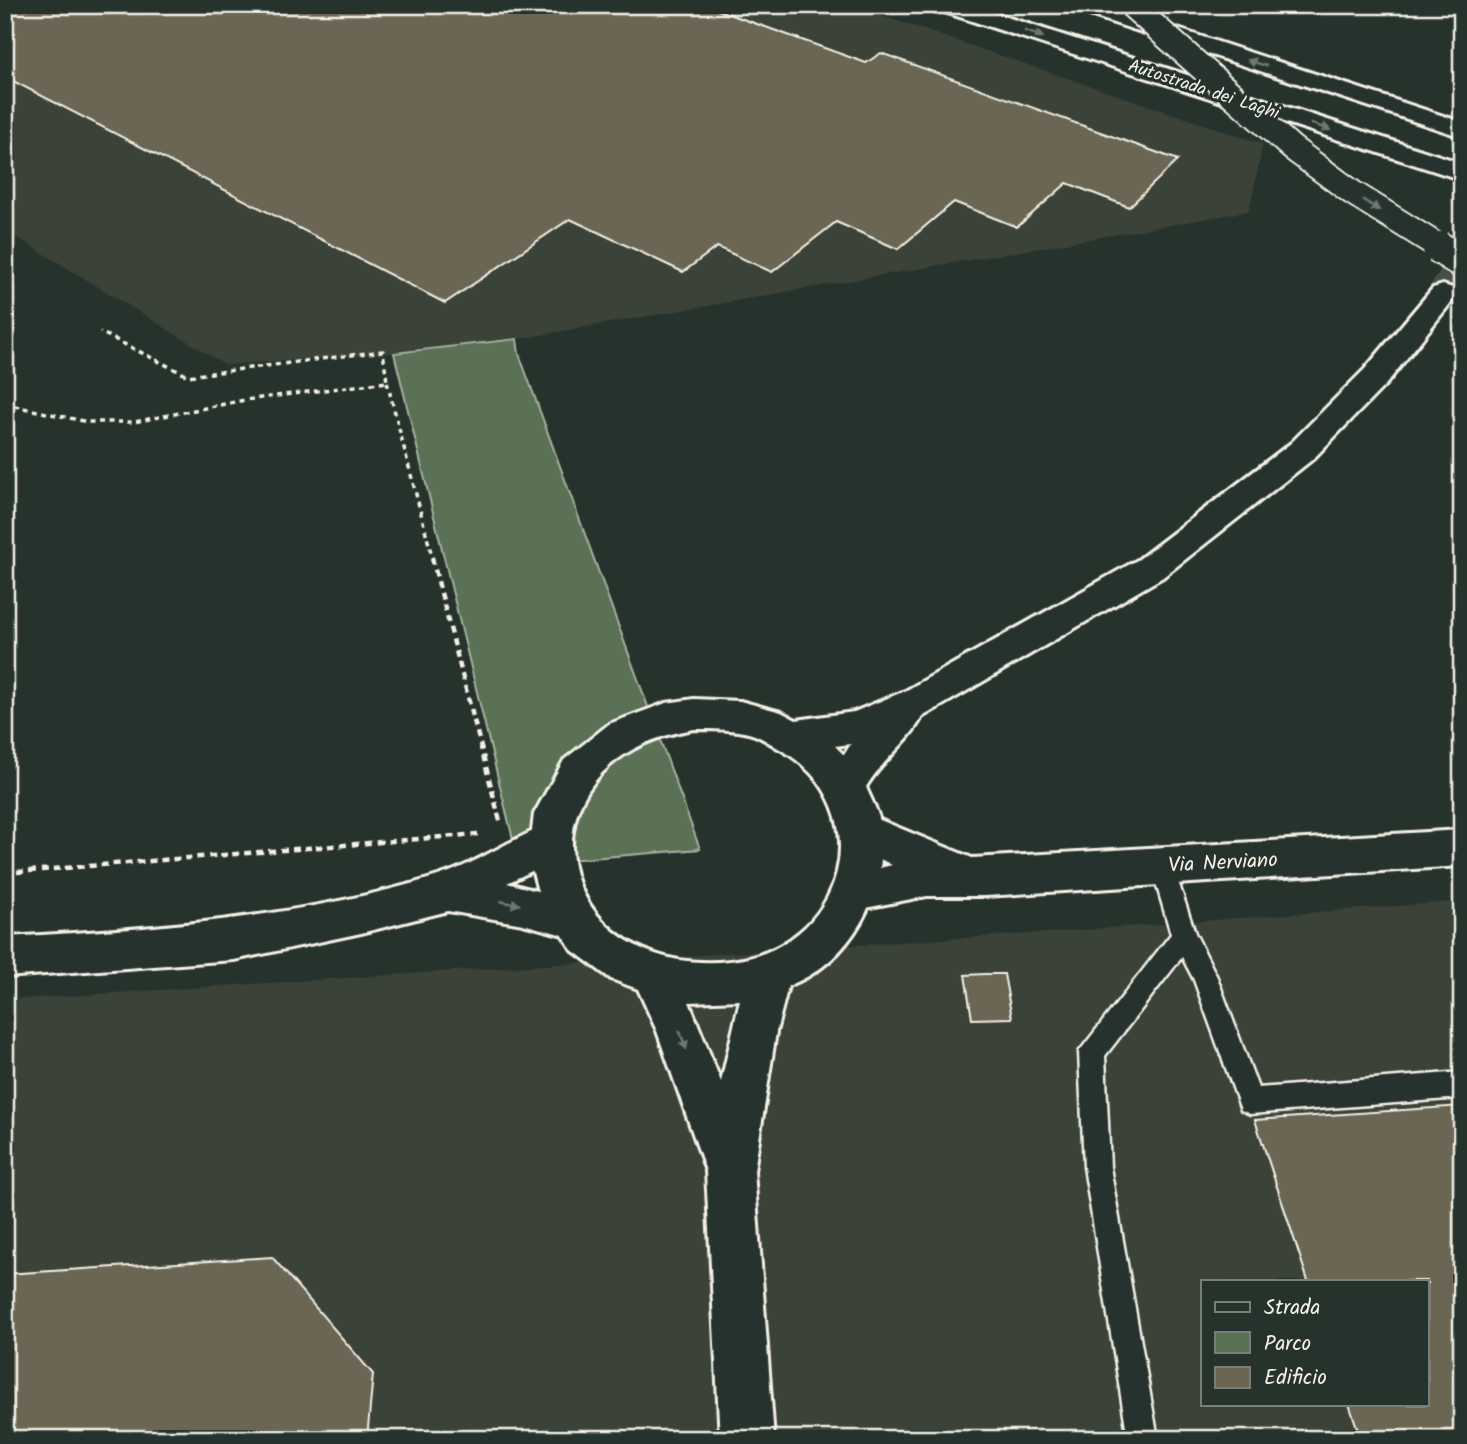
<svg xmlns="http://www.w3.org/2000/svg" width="1467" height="1444" viewBox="0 0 1467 1444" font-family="Kalam,sans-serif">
<rect width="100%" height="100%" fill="#26332d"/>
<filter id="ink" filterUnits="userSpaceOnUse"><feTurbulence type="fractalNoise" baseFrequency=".0143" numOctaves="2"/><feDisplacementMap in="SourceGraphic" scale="14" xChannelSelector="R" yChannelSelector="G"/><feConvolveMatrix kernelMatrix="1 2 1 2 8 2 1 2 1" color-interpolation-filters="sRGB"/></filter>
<g filter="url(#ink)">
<path fill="#3a4238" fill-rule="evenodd" d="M 5,5 L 850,5 L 1263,144 L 1249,211 L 517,339 L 394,353 L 226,365 L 5,230 Z
M 1462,901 L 1462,1439 L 5,1439 L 5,1000 L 1057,932 ZM 1203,1281 L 1427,1281 L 1427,1404 L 1203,1404 Z"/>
<path fill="#5a7156" stroke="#a7b19f" stroke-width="2" d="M 517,339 L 519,354 L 700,849 L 519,864 L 394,353 Z"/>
<path fill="#6a6652" stroke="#f4f1e8" stroke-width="2" d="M 5,5 L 704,5 L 866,63 L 881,53 L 1178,160 L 1129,207 L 1067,183 L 1017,227 L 954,202 L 898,249 L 836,222 L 772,272 L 717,247 L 683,272 L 570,219 L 445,303 L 5,77 Z
M 985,974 L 1004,974 L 1012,1018 L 972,1019 L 965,975 Z
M 1462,1106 L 1462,1439 L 1361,1439 L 1349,1404 L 1427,1404 L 1427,1281 L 1308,1281 L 1255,1120 Z
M 272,1257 L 373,1374 L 367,1439 L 5,1439 L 5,1274 Z"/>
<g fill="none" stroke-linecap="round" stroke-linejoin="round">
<path stroke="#455049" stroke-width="31" stroke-dasharray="31 16" stroke-linecap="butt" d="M 1443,294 L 1462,266"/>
<defs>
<path id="service" d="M 1162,856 L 1170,859 L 1173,866 L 1195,933 L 1217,977 L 1258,1088 L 1462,1072 L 1462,1098 L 1250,1114 L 1241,1110 L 1194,980 L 1182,957 L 1105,1056 L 1110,1167 L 1158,1439 L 1128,1439 L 1084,1167 L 1079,1052 L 1171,934 L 1151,866 L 1154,859 Z"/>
<path id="tertiary" d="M 863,813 L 972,858 L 1462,830 L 1462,866 L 985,896 L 927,896 L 855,910 L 840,904 L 834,891 L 840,878 L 892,865 L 849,843 L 843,831 L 849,819 Z
M 550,824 L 565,829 L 571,842 L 565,855 L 507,883 L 586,904 L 592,918 L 586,932 L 571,937 L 523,924 L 448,911 L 361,933 L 234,960 L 5,977 L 5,937 C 151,929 297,919 438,876 C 477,864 512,838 550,824 Z"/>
<path id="secondary" d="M 1443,285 L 1453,288 L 1457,294 L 1453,300 L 1387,383 L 1313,459 L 1163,577 L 922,717 C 910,741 882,760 866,787 C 871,800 880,814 881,828 C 888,893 851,962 788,986 L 776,1032 L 754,1171 L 774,1439 L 720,1439 L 706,1171 L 657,1031 L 638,989 L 611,979 L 572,950 L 540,899 L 529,857 L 534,814 L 564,760 L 609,724 L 666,703 L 694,699 L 740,701 L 781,712 L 796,720 L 854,712 L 905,691 L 1139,559 L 1291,443 L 1365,369 L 1433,288 ZM 694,729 C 713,729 734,729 752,734 C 762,737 771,744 780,749 C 883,808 845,949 730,961 C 550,980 505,761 694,729 ZM 851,744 L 844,755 L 835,746 ZM 740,1000 L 721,1082 L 689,1002 Z"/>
<path id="motorway" d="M 935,5 L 969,5 L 1462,163 L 1462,180 L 938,10 Z
M 1071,5 L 1105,5 L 1462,122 L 1462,137 L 1074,10 Z"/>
</defs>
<use href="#service" stroke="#f4f1e8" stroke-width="5"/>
<use href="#tertiary" stroke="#f4f1e8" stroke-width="6"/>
<use href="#secondary" stroke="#f4f1e8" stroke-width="6"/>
<use href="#motorway" stroke="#f4f1e8" stroke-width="6"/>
<path stroke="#f4f1e8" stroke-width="3.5" stroke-dasharray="5 4.5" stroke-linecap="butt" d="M 387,382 L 433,560
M 5,404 L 88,422 L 134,422 L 245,400 L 387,382 L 383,351 L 188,376 L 100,332"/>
<path stroke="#f4f1e8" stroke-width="4.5" stroke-dasharray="7 5" stroke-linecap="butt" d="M 432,558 L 501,825
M 5,873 L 478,834"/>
<use href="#service" fill="#26332d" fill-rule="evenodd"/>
<use href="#tertiary" fill="#26332d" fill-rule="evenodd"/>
<use href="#secondary" fill="#26332d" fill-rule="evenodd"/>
<use href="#motorway" fill="#26332d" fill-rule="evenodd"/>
<defs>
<path id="motorway-bridge-far1" d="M 1131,5 L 1292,148 L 1353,193 L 1441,248"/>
<path id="motorway-bridge" d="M 1438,247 L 1462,262"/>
</defs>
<use href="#motorway-bridge-far1" stroke="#f4f1e8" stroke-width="28" stroke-linecap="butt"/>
<use href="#motorway-bridge" stroke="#f4f1e8" stroke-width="35" stroke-linecap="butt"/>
<use href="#motorway-bridge-far1" stroke="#26332d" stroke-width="24"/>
<use href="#motorway-bridge" stroke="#26332d" stroke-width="31"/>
</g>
<defs><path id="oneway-solid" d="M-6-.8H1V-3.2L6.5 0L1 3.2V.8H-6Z" transform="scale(1.75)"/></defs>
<g fill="#6e766e">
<use href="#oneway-solid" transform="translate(1034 34) rotate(18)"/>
<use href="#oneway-solid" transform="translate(1257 63) rotate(-162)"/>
<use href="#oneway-solid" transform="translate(1321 127) rotate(18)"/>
<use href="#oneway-solid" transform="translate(1371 205) rotate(32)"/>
<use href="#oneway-solid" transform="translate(510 903) rotate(10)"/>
<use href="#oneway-solid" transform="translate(683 1040) rotate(70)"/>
</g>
</g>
<g text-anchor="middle" stroke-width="6" stroke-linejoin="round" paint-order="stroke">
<g font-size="18" fill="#f4f1e8" stroke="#26332d">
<text transform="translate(1204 89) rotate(18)" y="6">Autostrada dei Laghi</text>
</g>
<g font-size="21" fill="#f4f1e8" stroke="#26332d">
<text transform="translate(1223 862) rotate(-3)" y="7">Via Nerviano</text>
</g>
</g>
<rect width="1467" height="1444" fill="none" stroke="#26332d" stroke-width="28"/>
<rect x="14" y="14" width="1439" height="1416" fill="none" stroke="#f4f1e8" stroke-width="2.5" filter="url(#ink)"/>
<rect x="1201" y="1280" width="228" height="126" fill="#26332d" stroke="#787f78" stroke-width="2"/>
<rect x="1215" y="1302" width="35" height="10" fill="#26332d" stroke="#787f78" stroke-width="2"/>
<text x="1264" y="1314" font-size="21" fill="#f4f1e8">Strada</text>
<rect x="1215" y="1332" width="35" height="21" fill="#5a7156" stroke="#787f78" stroke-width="2"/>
<text x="1264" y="1350" font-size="21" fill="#f4f1e8">Parco</text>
<rect x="1215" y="1367" width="35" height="21" fill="#6a6652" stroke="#787f78" stroke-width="2"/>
<text x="1264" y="1384" font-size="21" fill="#f4f1e8">Edificio</text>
</svg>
